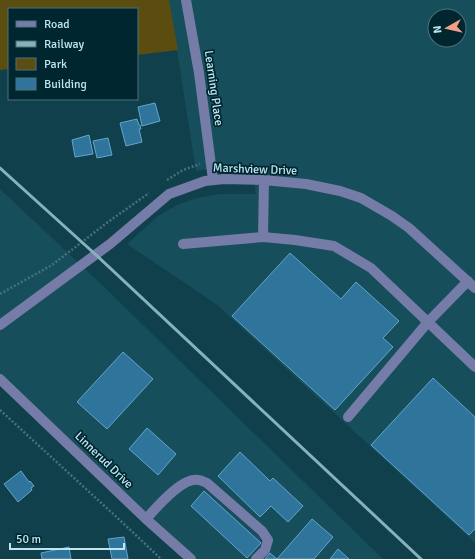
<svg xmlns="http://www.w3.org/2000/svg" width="475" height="559" viewBox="0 0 475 559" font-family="Signika,sans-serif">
<rect width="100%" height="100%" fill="#10404c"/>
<path fill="#164e5b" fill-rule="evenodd" d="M 169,0 L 475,0 L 475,543 L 216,304 L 127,244 L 158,216 L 177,205 L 197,198 L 220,194 L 256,194 L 252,166 L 229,166 L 196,171 ZM 435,16 L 459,16 L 459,40 L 435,40 Z
M 0,189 L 100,283 L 383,559 L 191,559 L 0,379 Z"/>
<path fill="#5a4d0f" d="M 0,0 L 169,0 L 178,50 L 137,55 L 137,9 L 9,9 L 9,69 L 0,70 Z"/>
<path fill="#2f749a" stroke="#63a5cd" d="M 155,103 L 160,121 L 142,126 L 138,107 Z
M 137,119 L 139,125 L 140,125 L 141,129 L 139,129 L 142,142 L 126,146 L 120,123 Z
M 89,135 L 93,154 L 75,157 L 72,140 Z
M 108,138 L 112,155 L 97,158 L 93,141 Z
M 290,253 L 341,299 L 356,282 L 399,321 L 383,338 L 393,347 L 335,410 L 232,316 Z
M 123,352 L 153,379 L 107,429 L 77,402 Z
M 433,378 L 475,417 L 475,529 L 469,535 L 371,445 Z
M 147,428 L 176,454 L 158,475 L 129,449 Z
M 240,452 L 270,481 L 273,478 L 303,506 L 288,522 L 271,506 L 260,517 L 218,476 Z
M 21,471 L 29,482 L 30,481 L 34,486 L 31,488 L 32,490 L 18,502 L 4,484 Z
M 204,491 L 261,543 L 247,558 L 191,506 Z
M 312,519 L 333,537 L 314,559 L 277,559 Z
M 124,537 L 128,559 L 112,559 L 108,539 Z
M 69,547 L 71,559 L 42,559 L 41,553 Z
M 338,549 L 349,559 L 330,559 Z
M 270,553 L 277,559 L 265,559 Z"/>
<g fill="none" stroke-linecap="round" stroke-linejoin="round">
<path stroke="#44727e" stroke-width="2.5" stroke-dasharray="2 2" stroke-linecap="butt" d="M 167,180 L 183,170 L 200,164
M 0,294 L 52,265 L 108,222 L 149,193
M 0,410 L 123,523 L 161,559"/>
<path stroke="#757ca8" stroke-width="10" d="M 186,0 L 199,73 L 213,180
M 264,180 L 263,237 L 295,240 L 334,246 L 371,268 L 475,367
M 183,244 L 263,237
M 0,325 L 110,244 L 169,194 L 205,181 L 224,179 L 264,180 L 306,184 L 340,191 L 361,198 L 392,216 L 409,228 L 475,288
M 0,379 L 146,519 L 191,559
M 348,417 L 428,322 L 468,281
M 146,519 C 156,508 182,477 198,480 C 201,480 204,482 207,483 L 262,531 L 268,540 L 265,550 L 256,559"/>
<path stroke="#87b1bd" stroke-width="3" d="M 0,168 L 95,254 L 421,559"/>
</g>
<g text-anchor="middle" stroke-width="3.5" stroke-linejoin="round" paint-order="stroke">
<g font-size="12" fill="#bee6f2" stroke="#00262f">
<text transform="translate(214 88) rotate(82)" y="4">Learning Place</text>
<text transform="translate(255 169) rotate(2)" y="4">Marshview Drive</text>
<text transform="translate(104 460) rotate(44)" y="4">Linnerud Drive</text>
</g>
</g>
<rect x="8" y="8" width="130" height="92" fill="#00262f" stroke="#4c737d"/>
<rect x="16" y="21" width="20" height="6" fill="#757ca8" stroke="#4c737d"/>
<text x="44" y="28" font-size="12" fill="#bee6f2">Road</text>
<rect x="16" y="41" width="20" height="6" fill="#87b1bd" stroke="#4c737d"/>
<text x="44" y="48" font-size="12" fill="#bee6f2">Railway</text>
<rect x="16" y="58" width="20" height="12" fill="#5a4d0f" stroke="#4c737d"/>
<text x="44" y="68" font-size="12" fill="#bee6f2">Park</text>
<rect x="16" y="78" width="20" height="12" fill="#2f749a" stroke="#4c737d"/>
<text x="44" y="88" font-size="12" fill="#bee6f2">Building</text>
<g transform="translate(447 28) rotate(262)"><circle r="19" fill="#00262f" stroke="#4c737d"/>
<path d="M0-3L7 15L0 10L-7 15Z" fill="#f39f86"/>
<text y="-6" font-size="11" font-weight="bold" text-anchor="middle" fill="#bee6f2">N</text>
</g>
<path d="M10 543v6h114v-6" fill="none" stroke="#bee6f2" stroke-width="2"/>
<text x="16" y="543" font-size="12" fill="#bee6f2" stroke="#00262f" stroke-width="3" paint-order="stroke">50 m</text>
</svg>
